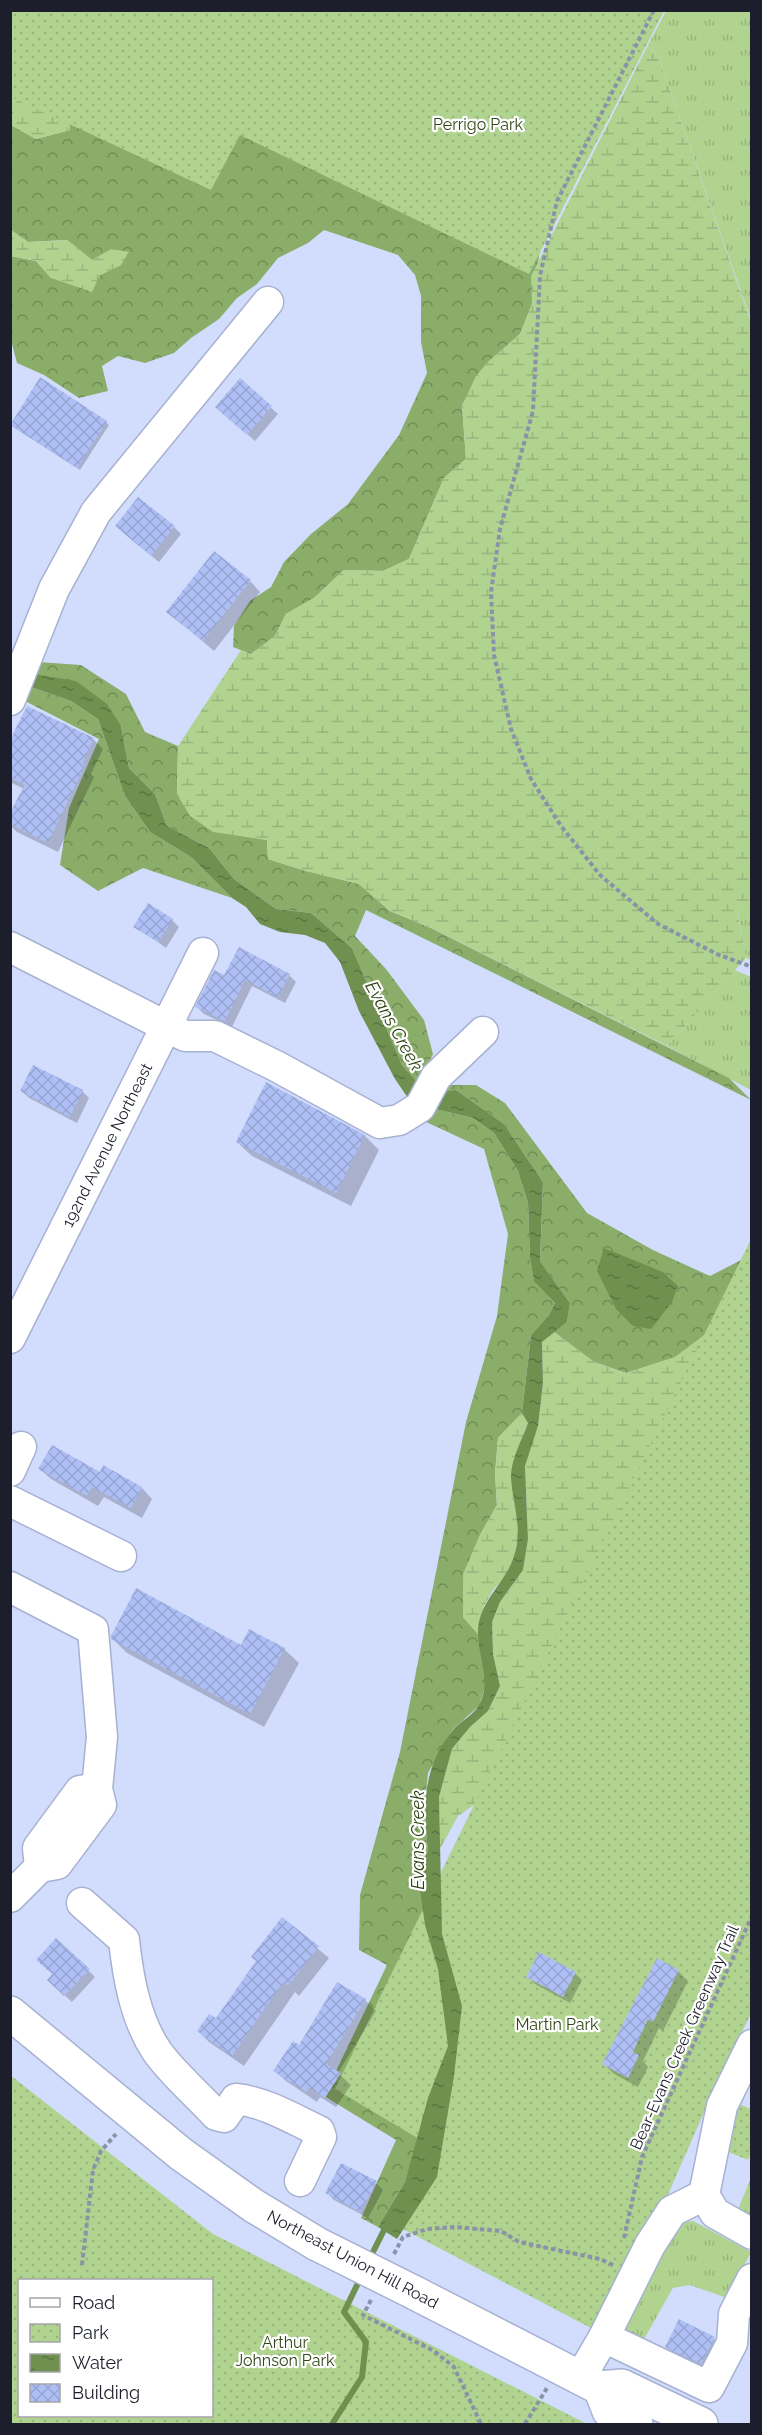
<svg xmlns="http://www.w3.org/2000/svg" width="762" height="2435" viewBox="0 0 762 2435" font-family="Raleway,sans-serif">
<defs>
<pattern id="grass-tufts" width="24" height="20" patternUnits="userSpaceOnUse" patternTransform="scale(1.5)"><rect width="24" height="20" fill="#b0d38f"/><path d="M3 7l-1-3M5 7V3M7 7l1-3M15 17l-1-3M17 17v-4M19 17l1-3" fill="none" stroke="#97b57c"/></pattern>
<pattern id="forest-crowns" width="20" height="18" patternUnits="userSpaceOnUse" patternTransform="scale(1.5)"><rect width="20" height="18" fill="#8bad6a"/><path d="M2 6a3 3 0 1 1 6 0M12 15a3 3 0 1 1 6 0" fill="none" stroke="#718c57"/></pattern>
<pattern id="wetland-marsh" width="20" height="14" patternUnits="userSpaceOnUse" patternTransform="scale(1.5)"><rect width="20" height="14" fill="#b0d38f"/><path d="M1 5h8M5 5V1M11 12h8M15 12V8" fill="none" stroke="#97b57c"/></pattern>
<pattern id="park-dots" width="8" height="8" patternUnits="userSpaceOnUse" patternTransform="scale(1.5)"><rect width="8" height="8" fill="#b0d38f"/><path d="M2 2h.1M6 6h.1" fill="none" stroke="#97b57c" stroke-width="1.8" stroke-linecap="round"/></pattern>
<pattern id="water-ripples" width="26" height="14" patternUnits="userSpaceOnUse" patternTransform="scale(1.5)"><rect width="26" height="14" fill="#6f904e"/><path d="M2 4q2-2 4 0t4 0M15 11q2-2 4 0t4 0" fill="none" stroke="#5a7541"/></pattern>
<pattern id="building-cross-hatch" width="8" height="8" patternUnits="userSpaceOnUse" patternTransform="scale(1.5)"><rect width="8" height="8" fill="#aebff5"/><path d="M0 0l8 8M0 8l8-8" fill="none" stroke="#95a4d2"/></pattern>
</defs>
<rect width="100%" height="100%" fill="#d2ddfe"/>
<path fill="url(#grass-tufts)" d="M 666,11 L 751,11 L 751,320 L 657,53 L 647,47 Z
M 751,905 L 751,960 L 746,958 L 737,908 Z
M 735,970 L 751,977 L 751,1090 L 667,1046 Z
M 751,2178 L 751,2226 L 736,2214 Z
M 693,2221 L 751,2252 L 727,2298 L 690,2285 L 673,2288 L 640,2346 L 620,2333 L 654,2255 L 681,2222 Z"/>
<path fill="url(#forest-crowns)" d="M 11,11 L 541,242 L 532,304 L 520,334 L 487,363 L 462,405 L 466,459 L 444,478 L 409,559 L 383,571 L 344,570 L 314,598 L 286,614 L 275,636 L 251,654 L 233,647 L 234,626 L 250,601 L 271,587 L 284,562 L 311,534 L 348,504 L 399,435 L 427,373 L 421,342 L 421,296 L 415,275 L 398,255 L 324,230 L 308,243 L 278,258 L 257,284 L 237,298 L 219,319 L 191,338 L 174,353 L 145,363 L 118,356 L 102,366 L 108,391 L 79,398 L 44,375 L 17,363 L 11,340 L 11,256 L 36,261 L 51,278 L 100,275 L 121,265 L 112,249 L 92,260 L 67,240 L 28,242 L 11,230 L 11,125 L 36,139 L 70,130 Z
M 38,662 L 81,665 L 126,694 L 145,732 L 178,746 L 177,794 L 213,831 L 267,840 L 268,859 L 306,871 L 359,884 L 390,911 L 431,928 L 729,1078 L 751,1100 L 366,910 L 355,936 L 386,969 L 424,1020 L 433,1054 L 419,1084 L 402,1065 L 352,948 L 311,913 L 276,909 L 234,879 L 209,848 L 167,826 L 155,794 L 129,768 L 121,726 L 33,674 Z
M 28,686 L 71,701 L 98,719 L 125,796 L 150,832 L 191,857 L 232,898 L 143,868 L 98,891 L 60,865 L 69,808 L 99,739 L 23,700 Z
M 443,1085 L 476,1085 L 505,1103 L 587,1213 L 653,1250 L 710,1276 L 747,1257 L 723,1321 L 676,1357 L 626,1373 L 594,1362 L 554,1332 L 567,1322 L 570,1303 L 540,1261 L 543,1182 L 504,1124 L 456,1090 L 440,1091 Z
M 431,1108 L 473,1118 L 494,1133 L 518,1171 L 528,1203 L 530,1258 L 534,1280 L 555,1303 L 549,1315 L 531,1335 L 522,1413 L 498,1438 L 495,1474 L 497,1505 L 480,1535 L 463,1575 L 463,1617 L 478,1634 L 486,1684 L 479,1706 L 453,1729 L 428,1773 L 424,1813 L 428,1851 L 417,1868 L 448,2046 L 405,2182 L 378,2227 L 361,2218 L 396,2140 L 324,2096 L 387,1965 L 359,1950 L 360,1895 L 400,1752 L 466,1422 L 497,1316 L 508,1234 L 484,1149 L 424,1121 Z"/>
<path fill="url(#wetland-marsh)" d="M 10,47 L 68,84 L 70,130 L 36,139 L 11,125 Z
M 647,47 L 657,53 L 751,322 L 752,905 L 737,909 L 746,958 L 667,1046 L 431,928 L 390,911 L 359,884 L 306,871 L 268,859 L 267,840 L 213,832 L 190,816 L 177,794 L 178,746 L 241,650 L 251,654 L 275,636 L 286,614 L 314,598 L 344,570 L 383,571 L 409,559 L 444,478 L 466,459 L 462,406 L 476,376 L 487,363 L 520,334 L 532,304 L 531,276 Z
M 11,230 L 28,242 L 67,240 L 92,260 L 112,249 L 129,252 L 121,265 L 100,275 L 92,292 L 51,278 L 36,261 L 11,256 Z
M 723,1321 L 500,1787 L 458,1816 L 440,1849 L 439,1797 L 452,1749 L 470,1727 L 488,1711 L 500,1686 L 493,1654 L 492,1622 L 500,1602 L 523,1570 L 528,1539 L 525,1463 L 538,1426 L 543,1383 L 542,1342 L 554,1332 L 594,1362 L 626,1373 L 675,1357 Z
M 522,1413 L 528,1422 L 516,1455 L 511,1478 L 516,1507 L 518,1537 L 515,1555 L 505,1577 L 493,1590 L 483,1608 L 478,1634 L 463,1617 L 463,1575 L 480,1535 L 497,1505 L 495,1474 L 498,1438 Z"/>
<path fill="url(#park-dots)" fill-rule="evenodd" d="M 11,10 L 664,10 L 664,11 L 529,274 L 240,135 L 211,190 L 11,97 Z
M 751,1239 L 751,2013 L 705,2110 L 606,2336 L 403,2229 L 441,2152 L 335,2089 Z
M 10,2075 L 213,2234 L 587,2424 L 11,2424 ZM 212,2280 L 212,2416 L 20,2416 L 20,2280 Z
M 739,2104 L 751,2109 L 751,2152 L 748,2160 L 724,2150 Z"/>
<path fill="url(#water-ripples)" d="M 33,674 L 76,681 L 107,704 L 121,726 L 129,768 L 155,794 L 167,826 L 209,848 L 234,879 L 276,909 L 311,913 L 352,948 L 402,1065 L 419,1084 L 410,1101 L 395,1079 L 359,1011 L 340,962 L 325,943 L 305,935 L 280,932 L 260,924 L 246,907 L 232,898 L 191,857 L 150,832 L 125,796 L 98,719 L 71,701 L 28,686 Z
M 456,1090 L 504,1124 L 543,1182 L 540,1261 L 570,1303 L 567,1322 L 542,1342 L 543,1383 L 538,1426 L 525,1466 L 528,1539 L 523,1570 L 500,1602 L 492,1622 L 493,1654 L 500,1686 L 488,1711 L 470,1727 L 452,1749 L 439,1797 L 442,1934 L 462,2006 L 454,2076 L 437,2177 L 397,2239 L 378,2227 L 405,2182 L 428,2098 L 448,2046 L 438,1969 L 425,1925 L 417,1868 L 428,1851 C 423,1806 422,1768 453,1730 C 460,1721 474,1715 479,1705 C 492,1681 478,1658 478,1633 C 478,1601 505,1585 514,1556 C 523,1530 513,1505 511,1479 C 510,1461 522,1440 528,1423 L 522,1413 L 531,1335 L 549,1315 L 555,1303 L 534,1281 L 530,1258 L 528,1203 L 518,1171 L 494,1133 L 473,1118 L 431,1108 L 440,1091 Z
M 604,1248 L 663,1272 L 678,1286 L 672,1302 L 651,1329 L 633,1326 L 616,1309 L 597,1271 Z"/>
<path fill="#0003" d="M 240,380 L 278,414 L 255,441 L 224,414 Z
M 106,422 L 109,425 L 80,470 L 15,428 Z
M 174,527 L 181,534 L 159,562 L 124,533 Z
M 250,581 L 260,592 L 214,651 L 168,612 Z
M 93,739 L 103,749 L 91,774 L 94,777 L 58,852 L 17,832 L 10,825 L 10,815 L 24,789 L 10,782 L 10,744 Z
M 172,920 L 179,927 L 166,948 L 135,926 Z
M 289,975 L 296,982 L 285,1003 L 252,986 L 232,1027 L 204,1014 L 197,1007 L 225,977 Z
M 267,1084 L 365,1136 L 379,1150 L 351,1206 L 252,1156 L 237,1142 Z
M 22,1091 L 82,1091 L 89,1098 L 77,1123 L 29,1098 Z
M 104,1467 L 142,1488 L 152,1499 L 142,1518 L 104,1497 L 98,1506 L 51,1479 L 40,1469 L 100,1474 Z
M 250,1631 L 284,1649 L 299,1663 L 264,1727 L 127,1653 L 113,1639 L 241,1647 Z
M 282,1919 L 329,1958 L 299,1996 L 295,1992 L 244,2066 L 209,2042 L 198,2031 L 216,2021 L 257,1961 Z
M 88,1970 L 95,1977 L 72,2002 L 56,1987 Z
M 678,1971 L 688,1981 L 663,2031 L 659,2028 L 643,2061 L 648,2067 L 638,2087 L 614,2074 L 604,2064 Z
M 575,1973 L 582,1980 L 570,2003 L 535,1984 L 528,1977 Z
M 365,2000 L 376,2011 L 338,2073 L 351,2085 L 336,2107 L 320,2097 L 317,2102 L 286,2081 L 275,2071 Z
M 376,2183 L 383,2190 L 368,2218 L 334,2200 L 327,2193 Z
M 680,2321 L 714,2339 L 721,2346 L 709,2370 L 674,2354 L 667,2347 Z"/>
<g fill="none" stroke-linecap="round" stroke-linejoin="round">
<path stroke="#6f904e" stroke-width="6" d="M 369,2260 L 387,2224
M 332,2424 L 362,2377 L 366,2342 L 344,2312 L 361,2277"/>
</g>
<path fill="url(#building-cross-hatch)" d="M 40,377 L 107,421 L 77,468 L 10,425 Z
M 240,378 L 272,406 L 247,435 L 215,407 Z
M 138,497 L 175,526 L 151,556 L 115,526 Z
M 214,551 L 251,580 L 203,641 L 166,612 Z
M 27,706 L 94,738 L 82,764 L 85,765 L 48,843 L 10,824 L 10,812 L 25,785 L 10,778 L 10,740 Z
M 148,903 L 173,919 L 158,942 L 133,927 Z
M 239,947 L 290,974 L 278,997 L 245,980 L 225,1021 L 195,1007 L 214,970 L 224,975 Z
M 33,1065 L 83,1090 L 70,1117 L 20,1091 Z
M 266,1082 L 365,1135 L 336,1193 L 236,1142 Z
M 52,1445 L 100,1472 L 103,1465 L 142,1487 L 131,1508 L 92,1487 L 87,1496 L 38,1469 Z
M 136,1588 L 241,1645 L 249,1629 L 285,1648 L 250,1714 L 111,1639 L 111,1636 Z
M 282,1917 L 319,1946 L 288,1986 L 283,1982 L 232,2056 L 197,2031 L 209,2014 L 216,2018 L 256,1961 L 251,1957 Z
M 56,1938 L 90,1969 L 64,1996 L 47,1980 L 52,1974 L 36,1960 Z
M 539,1952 L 576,1972 L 563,1997 L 526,1977 Z
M 657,1958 L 679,1970 L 653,2022 L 648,2019 L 633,2052 L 639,2055 L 628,2078 L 602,2064 Z
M 337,1982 L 366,1999 L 326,2064 L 341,2073 L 325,2098 L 309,2087 L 306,2092 L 273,2071 L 293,2041 L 299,2045 Z
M 341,2163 L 377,2181 L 360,2212 L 325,2193 Z
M 679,2319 L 715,2337 L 701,2364 L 665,2347 Z"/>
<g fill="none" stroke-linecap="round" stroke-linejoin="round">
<defs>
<g id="minor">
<path d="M 10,700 L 54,589 L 96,512 L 268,302"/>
<path d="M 10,947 L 185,1036 L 215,1036 L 276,1066 L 380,1123 L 399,1120 L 420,1107 L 436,1077 L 483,1032"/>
<path id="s1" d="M 10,1338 L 203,953"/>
<path d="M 10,1471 L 21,1447"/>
<path d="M 10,1501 L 121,1556"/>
<path d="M 10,1587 L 93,1630 L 102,1737 L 97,1789 L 101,1805 L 57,1864 L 40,1867 L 10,1897"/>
<path d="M 40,1867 L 38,1848 L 80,1791 L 97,1789"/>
<path d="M 82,1903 L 124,1940 C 128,1977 135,2018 156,2050 C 169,2070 199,2096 216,2115 L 224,2117 L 236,2099 C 265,2102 293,2119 319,2131 L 321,2137 L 300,2181"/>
<path d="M 752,2045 L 722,2106 L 704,2195 L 715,2213 L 752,2234"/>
<path d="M 604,2337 L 650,2245 L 672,2211 L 704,2195"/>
<path d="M 580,2378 L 604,2337 L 709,2387 L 732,2343 L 734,2314 L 752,2279"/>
</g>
<path id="major" d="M 10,2013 L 181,2154 L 254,2206 L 317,2244
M 415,2293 L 600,2388 L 622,2386 L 701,2424
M 600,2388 L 609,2411 L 636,2424"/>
</defs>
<use href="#minor" stroke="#a7b1d1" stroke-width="33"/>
<use href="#major" stroke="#a7b1d1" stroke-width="36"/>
<path stroke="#8a92aa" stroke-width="4" stroke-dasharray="4.5 3" stroke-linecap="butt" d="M 654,10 L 557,201 L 540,276 L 533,411 L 500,529 L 491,592 L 494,655 L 511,729 L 531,779 L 561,826 L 600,875 L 658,924 L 717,954 L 752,967
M 624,2238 L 642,2157 L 752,1916
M 394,2254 L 403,2237 L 427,2229 L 455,2227 L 501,2231 L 519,2242 L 600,2259 L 615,2266
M 82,2265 L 93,2170 L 101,2151 L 116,2134
M 371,2300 L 363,2315 L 434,2351 L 454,2367 L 481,2424
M 525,2424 L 547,2388"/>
<use href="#minor" stroke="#fff" stroke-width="30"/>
<use href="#major" stroke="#fff" stroke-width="33"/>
<defs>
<path id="major-bridge" d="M 317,2244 L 415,2293"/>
</defs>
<use href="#major-bridge" stroke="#a7b1d1" stroke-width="36" stroke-linecap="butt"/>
<use href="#major-bridge" stroke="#fff" stroke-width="33"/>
</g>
<g text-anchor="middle" stroke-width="4.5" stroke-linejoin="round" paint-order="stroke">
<g font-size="16" fill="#314717" stroke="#fff">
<text x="478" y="130">Perrigo Park</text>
<text x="557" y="2030">Martin Park</text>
<text x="285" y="2348">Arthur<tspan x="285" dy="18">Johnson Park</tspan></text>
</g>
<g font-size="16" fill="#1c1f2b" stroke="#fff">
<text dy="6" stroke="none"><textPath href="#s1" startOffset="216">192nd Avenue Northeast</textPath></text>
<text transform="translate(684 2037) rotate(-66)" y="6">Bear-Evans Creek Greenway Trail</text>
<text transform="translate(353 2259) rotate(28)" y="6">Northeast Union Hill Road</text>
</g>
<g font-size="18" font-style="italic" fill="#2c4211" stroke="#fff">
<text transform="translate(394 1026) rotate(61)" y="6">Evans Creek</text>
<text transform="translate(418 1840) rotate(-90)" y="6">Evans Creek</text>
</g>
</g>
<rect width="762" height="2435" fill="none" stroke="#1c1f2b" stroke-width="24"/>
<rect x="18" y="2279" width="195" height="138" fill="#ffffff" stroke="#a4a5aa" stroke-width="1.5"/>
<rect x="30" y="2298" width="30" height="9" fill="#ffffff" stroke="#a4a5aa" stroke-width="1.5"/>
<text x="72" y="2309" font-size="18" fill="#1c1f2b">Road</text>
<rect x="30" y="2324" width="30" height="18" fill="url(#park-dots)" stroke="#a4a5aa" stroke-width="1.5"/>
<text x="72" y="2339" font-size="18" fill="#1c1f2b">Park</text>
<rect x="30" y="2354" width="30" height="18" fill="url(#water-ripples)" stroke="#a4a5aa" stroke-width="1.5"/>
<text x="72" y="2369" font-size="18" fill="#1c1f2b">Water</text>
<rect x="30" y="2384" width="30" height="18" fill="url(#building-cross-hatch)" stroke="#a4a5aa" stroke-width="1.5"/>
<text x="72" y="2399" font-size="18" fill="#1c1f2b">Building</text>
</svg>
